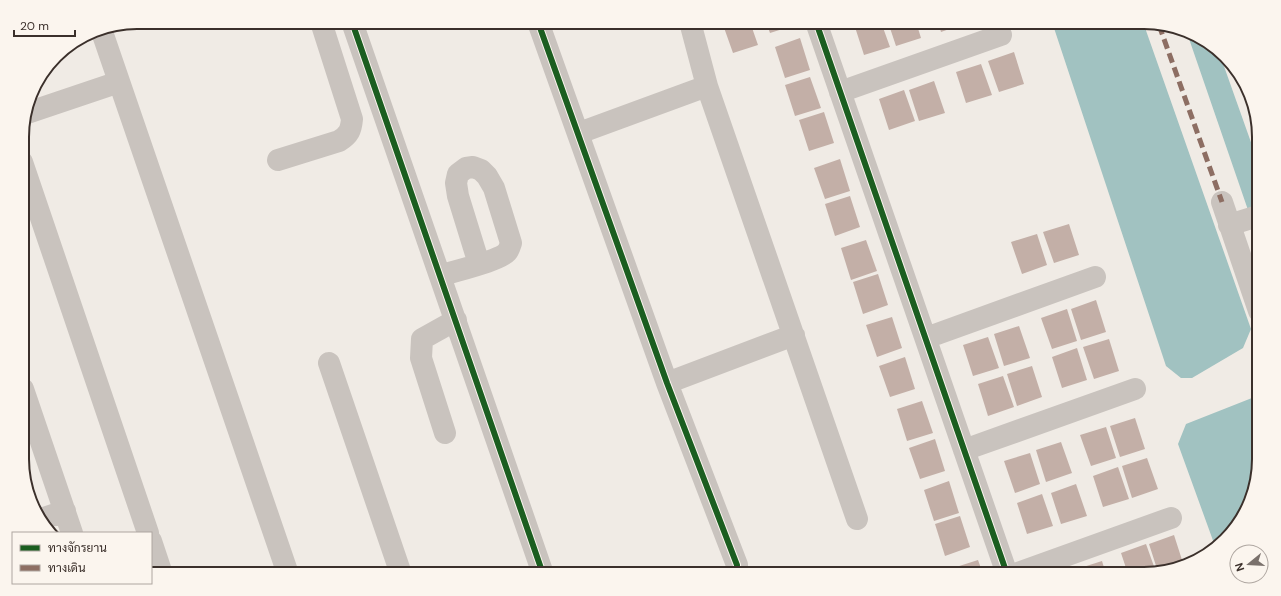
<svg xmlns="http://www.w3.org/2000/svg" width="1281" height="596" viewBox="0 0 1281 596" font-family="'DM Sans',Sarabun,sans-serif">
<rect width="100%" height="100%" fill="#f0ebe5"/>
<path fill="#a1c2c1" d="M 1052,22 L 1143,22 L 1251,329 L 1243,348 L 1192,378 L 1181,378 L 1166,366 Z
M 1186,30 L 1220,55 L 1258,162 L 1258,214 L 1248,210 Z
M 1257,396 L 1259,398 L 1259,460 L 1250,503 L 1215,546 L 1178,444 L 1186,424 Z"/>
<path fill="#c3afa7" d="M 722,22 L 750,22 L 758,45 L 733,53 Z
M 766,22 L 794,22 L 795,25 L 770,33 Z
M 861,22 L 881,22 L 890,47 L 864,55 L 854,24 Z
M 888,22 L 916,22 L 921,38 L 896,46 Z
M 938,22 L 966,22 L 966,23 L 941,32 Z
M 800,38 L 810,70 L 785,78 L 775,47 Z
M 1014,52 L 1024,84 L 999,92 L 988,61 Z
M 981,64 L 992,95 L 966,103 L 956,72 Z
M 810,77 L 821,108 L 795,116 L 785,85 Z
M 934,81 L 945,113 L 919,121 L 909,90 Z
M 904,90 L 915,121 L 889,130 L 879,99 Z
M 824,112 L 834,143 L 809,151 L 799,120 Z
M 840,159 L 850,191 L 825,199 L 814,168 Z
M 850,196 L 860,227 L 835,236 L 825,204 Z
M 1069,224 L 1079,255 L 1054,263 L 1043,232 Z
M 1037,234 L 1047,265 L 1022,274 L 1011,242 Z
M 866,240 L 877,271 L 851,280 L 841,248 Z
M 878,274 L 888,305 L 863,314 L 853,282 Z
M 1096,300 L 1106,332 L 1081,340 L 1071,309 Z
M 1067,309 L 1077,341 L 1052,349 L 1041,318 Z
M 892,317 L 902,348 L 877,357 L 866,325 Z
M 1019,326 L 1030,358 L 1004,366 L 994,334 Z
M 988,337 L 999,368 L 973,376 L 963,345 Z
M 1109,339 L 1119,371 L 1094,379 L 1083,347 Z
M 1077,348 L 1087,380 L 1062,388 L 1052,357 Z
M 905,357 L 915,389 L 890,397 L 879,366 Z
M 1032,366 L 1042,397 L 1017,406 L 1007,374 Z
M 1003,376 L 1014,407 L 988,416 L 978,384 Z
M 922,401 L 933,433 L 907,441 L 897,409 Z
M 1135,418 L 1145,449 L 1120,457 L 1110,426 Z
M 1106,427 L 1116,458 L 1091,466 L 1080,435 Z
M 935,439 L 945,471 L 920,479 L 909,448 Z
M 1061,442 L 1072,473 L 1046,482 L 1036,450 Z
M 1030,453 L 1040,484 L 1015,493 L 1004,461 Z
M 1147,458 L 1158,489 L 1132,498 L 1122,466 Z
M 1118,467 L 1129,499 L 1103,507 L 1093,476 Z
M 949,481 L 959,513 L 934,521 L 924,490 Z
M 1076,484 L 1087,516 L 1061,524 L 1051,493 Z
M 1042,494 L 1053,526 L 1027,534 L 1017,503 Z
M 960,516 L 970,547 L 945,556 L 935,524 Z
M 1174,535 L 1183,563 L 1158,572 L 1149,544 Z
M 1146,544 L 1156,572 L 1152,574 L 1128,574 L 1121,553 Z
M 978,560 L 983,574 L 955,574 L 953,568 Z
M 1102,561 L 1106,574 L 1078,574 L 1077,569 Z"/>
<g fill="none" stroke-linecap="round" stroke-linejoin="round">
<path stroke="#c9c3be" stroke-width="22" d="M 352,22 L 543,574
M 538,22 L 667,383 L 737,565
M 690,22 L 707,86 L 857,519
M 816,22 L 1007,574
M 101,29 L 288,574
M 840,92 L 1001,35
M 27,113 L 119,82
M 579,133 L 707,86
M 278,160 L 339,141 C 349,135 351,130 352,119 L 321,22
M 22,162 L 148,533
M 1222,202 L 1259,311
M 1229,225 L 1258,216
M 440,276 C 454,271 499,261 507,252 C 509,250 510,246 511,243 L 494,188 L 487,176 L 481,170 L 473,167 L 466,168 L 458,174 L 456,183 L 458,196 L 479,264
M 926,338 L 1095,277
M 329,363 L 401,574
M 667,383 L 794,335
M 23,389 L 72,533
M 445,433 L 421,358 L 422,339 L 456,320
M 964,450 L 1135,389
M 41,519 L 65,511
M 151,541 L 162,574
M 1015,574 L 1171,518"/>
<path stroke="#8d6e63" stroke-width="5" stroke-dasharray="10 5" stroke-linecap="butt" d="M 1159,25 L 1222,202"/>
<defs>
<path id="cycleway" d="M 352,22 L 543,574
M 538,22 L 667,383 L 737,565
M 816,22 L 1007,574"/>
</defs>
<use href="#cycleway" stroke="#fbf5ee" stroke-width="8"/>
<use href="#cycleway" stroke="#1b5e20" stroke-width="6"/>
</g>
<path d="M0 0H1281V596H0ZM137 29H1144A108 108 0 0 1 1252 137V459A108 108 0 0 1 1144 567H137A108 108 0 0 1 29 459V137A108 108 0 0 1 137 29Z" fill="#fbf5ee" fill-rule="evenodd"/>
<path fill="none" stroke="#3b302b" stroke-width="2" d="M137 29H1144A108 108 0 0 1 1252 137V459A108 108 0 0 1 1144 567H137A108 108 0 0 1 29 459V137A108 108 0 0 1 137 29Z"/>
<rect x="12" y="532" width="140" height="52" fill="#fbf5ee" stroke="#aea6a0"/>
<rect x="20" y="545" width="20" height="6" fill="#1b5e20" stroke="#aea6a0"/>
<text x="48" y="552" font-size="12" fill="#3b302b">ทางจักรยาน</text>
<rect x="20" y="565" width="20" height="6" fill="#8d6e63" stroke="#aea6a0"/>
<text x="48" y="572" font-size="12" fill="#3b302b">ทางเดิน</text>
<g transform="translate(1249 564) rotate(252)"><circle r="19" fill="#fbf5ee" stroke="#aea6a0"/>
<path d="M0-3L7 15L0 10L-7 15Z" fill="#7a716c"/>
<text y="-6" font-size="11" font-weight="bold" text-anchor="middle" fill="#3b302b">N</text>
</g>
<path d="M14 30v6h61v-6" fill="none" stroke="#3b302b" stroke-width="2"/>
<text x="20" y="30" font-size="12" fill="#3b302b" stroke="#fbf5ee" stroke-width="3" paint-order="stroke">20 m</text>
</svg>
